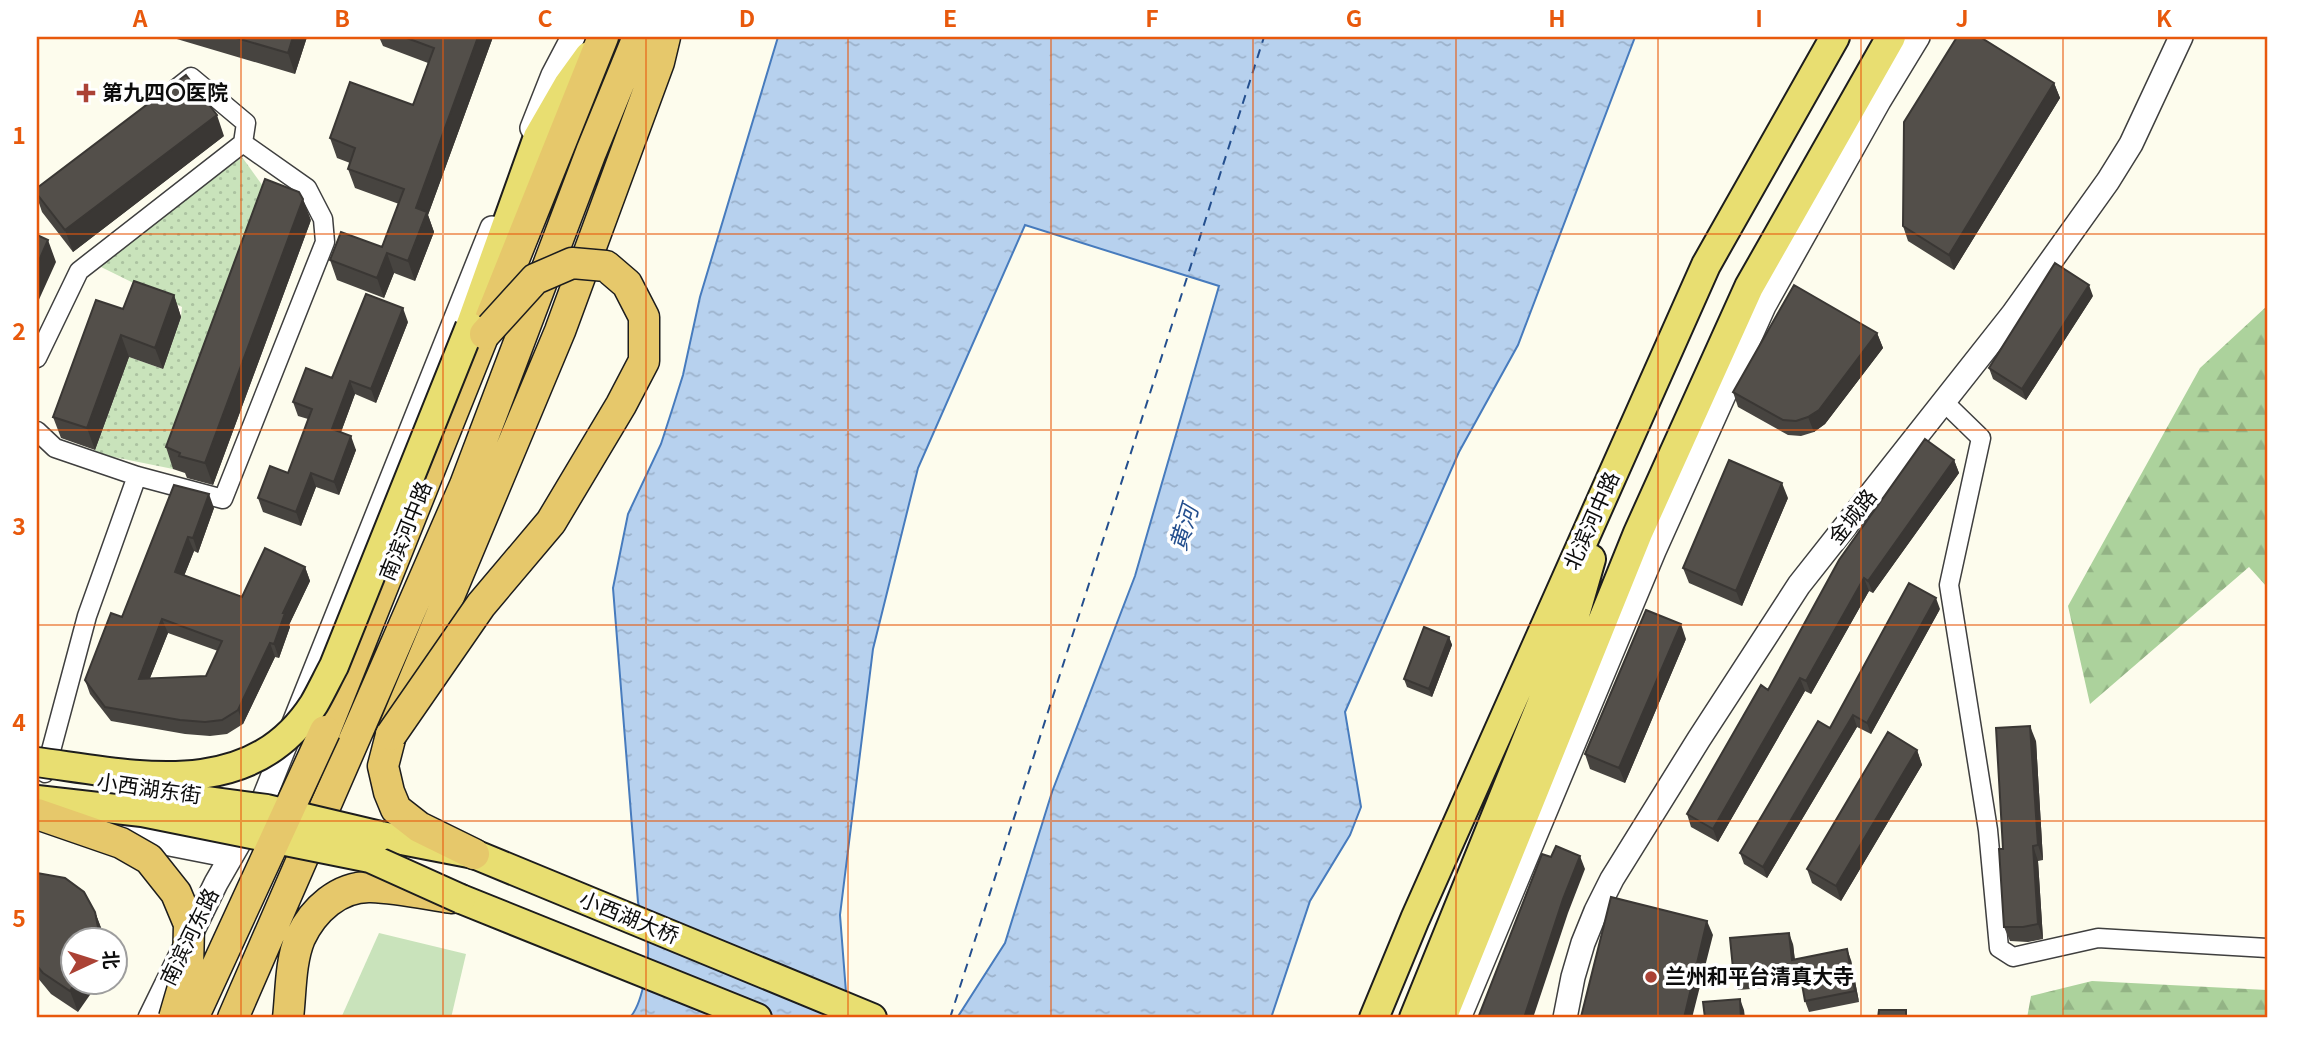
<svg xmlns="http://www.w3.org/2000/svg" width="2304" height="1055" viewBox="0 0 2304 1055" font-family="Georgia,'Noto Sans SC',serif">
<defs>
<pattern id="grass-dots" width="8" height="8" patternUnits="userSpaceOnUse" patternTransform="scale(1.75)"><rect width="8" height="8" fill="#c9e3bb"/><path d="M2 2h.1M6 6h.1" fill="none" stroke="#abc2a0" stroke-width="1.8" stroke-linecap="round"/></pattern>
<pattern id="forest-firs" width="22" height="20" patternUnits="userSpaceOnUse" patternTransform="scale(1.75)"><rect width="22" height="20" fill="#acd29c"/><path d="M5 1l3.5 6h-7zM16 11l3.5 6h-7z" fill="#93b385"/></pattern>
<pattern id="water-ripples" width="26" height="14" patternUnits="userSpaceOnUse" patternTransform="scale(1.75)"><rect width="26" height="14" fill="#b7d1ee"/><path d="M2 4q2-2 4 0t4 0M15 11q2-2 4 0t4 0" fill="none" stroke="#9cb2cb"/></pattern>
</defs>
<rect width="100%" height="100%" fill="#fdfced"/>
<path fill="url(#grass-dots)" d="M 242,157 L 273,200 L 173,469 L 94,453 L 129,357 L 163,369 L 181,317 L 182,307 L 97,265 Z"/>
<path fill="url(#forest-firs)" d="M 2267,306 L 2267,587 L 2249,567 L 2090,704 L 2068,606 L 2200,368 Z
M 2092,981 L 2267,990 L 2267,1018 L 2027,1018 L 2031,996 Z"/>
<path fill="#c9e3bb" d="M 379,933 L 466,954 L 451,1018 L 341,1018 Z"/>
<path fill="url(#water-ripples)" stroke="#477bbd" stroke-width="2" d="M 778,37 L 1635,37 L 1518,345 L 1459,452 L 1345,712 L 1361,807 L 1350,835 L 1310,901 L 1271,1018 L 957,1018 L 1005,943 L 1052,792 L 1135,576 L 1219,286 L 1025,225 L 918,468 L 873,649 L 840,915 L 848,1018 L 629,1018 C 642,1007 649,963 648,945 C 646,931 641,917 638,902 L 613,588 L 628,514 L 661,444 L 672,410 L 683,375 L 700,297 Z"/>
<g fill="none" stroke-linecap="round" stroke-linejoin="round">
<path stroke="#244f8e" stroke-width="2" stroke-dasharray="9 7" stroke-linecap="butt" d="M 950,1018 L 1264,37"/>
<defs>
<path id="minor" d="M 172,92 L 191,77 L 246,123 L 243,143
M 37,358 L 79,271 L 243,143 L 307,188 L 323,219 L 325,242 L 223,499 L 137,476 L 55,448 L 37,431
M 1944,402 L 1981,438 L 1949,585 L 1988,830 L 1999,948 L 2013,957 L 2098,938 L 2267,948
M 45,773 L 87,616 L 137,476"/>
<path id="tertiary" d="M 532,128 L 553,75 L 573,37
M 114,833 L 231,856
M 150,1018 L 216,883 L 262,803 L 492,228
M 1459,1018 L 1654,551 L 1764,306 L 1879,101 L 1918,37
M 1565,1018 L 1573,977 L 1583,943 L 1596,911 L 1612,879 L 1699,739 L 1799,585 L 2013,314 L 2108,181 L 2131,144 L 2181,37"/>
<path id="primary" d="M 470,327 L 538,137 L 568,85 L 589,56
M 381,836 L 474,854 L 872,1018
M 461,899 L 757,1018
M 1374,1018 L 1415,919 L 1706,265 L 1835,37
M 1414,1018 L 1569,636 L 1591,559
M 1442,1018 L 1638,533 L 1749,287 L 1891,37"/>
<path id="trunk" d="M 325,731 L 603,37
M 474,854 L 419,827 L 396,809 L 389,792 L 383,766 L 391,735 L 560,331 L 659,62 L 665,37
M 233,1018 L 465,485 L 591,152 L 638,37
M 288,1018 C 291,993 290,962 300,938 C 313,910 339,886 371,887 C 398,888 425,894 452,898"/>
</defs>
<use href="#minor" stroke="#3f3f3f" stroke-width="21"/>
<use href="#tertiary" stroke="#3f3f3f" stroke-width="26"/>
<use href="#primary" stroke="#1d1d1d" stroke-width="32"/>
<use href="#trunk" stroke="#1d1d1d" stroke-width="33"/>
<use href="#minor" stroke="#fff" stroke-width="18"/>
<use href="#tertiary" stroke="#fff" stroke-width="23"/>
<use href="#primary" stroke="#e8de71" stroke-width="28"/>
<use href="#trunk" stroke="#e6c86b" stroke-width="30"/>
<defs>
<path id="primary-bridge" d="M 37,762 C 134,775 250,804 314,704 C 321,692 327,679 334,666 L 470,327
M 139,792 L 267,809 L 381,836
M 37,800 L 142,812 L 370,858 L 461,899"/>
<path id="trunk-bridge" d="M 391,735 L 481,605 L 551,522 L 621,405 L 644,361 L 644,317 L 627,284 L 606,266 L 572,263 L 535,279 L 485,334
M 37,814 L 121,843 L 149,859 L 176,893 L 189,924 L 188,970 L 174,1018
M 193,1018 L 325,731"/>
</defs>
<use href="#primary-bridge" stroke="#1d1d1d" stroke-width="32" stroke-linecap="butt"/>
<use href="#trunk-bridge" stroke="#1d1d1d" stroke-width="33" stroke-linecap="butt"/>
<use href="#primary-bridge" stroke="#e8de71" stroke-width="28"/>
<use href="#trunk-bridge" stroke="#e6c86b" stroke-width="30"/>
</g>
<path fill="#474440" fill-rule="evenodd" d="M 170,37 L 307,37 L 295,74 Z
M 379,37 L 493,37 L 428,215 L 434,232 L 415,281 L 394,273 L 384,298 L 337,280 L 330,260 L 382,247 L 399,204 L 355,188 L 348,169 L 350,163 L 337,158 L 330,138 L 413,105 L 428,63 L 383,46 Z
M 2054,83 L 2060,98 L 1954,270 L 1908,241 L 1903,226 Z
M 224,136 L 73,252 L 42,212 L 37,197 L 37,188 Z
M 311,220 L 213,485 L 187,478 L 185,473 L 173,469 L 166,447 Z
M 174,295 L 181,317 L 163,369 L 129,357 L 95,450 L 61,438 L 53,417 L 123,309 Z
M 2093,296 L 2026,400 L 1993,379 L 1989,368 Z
M 408,322 L 376,403 L 355,394 L 341,432 L 356,450 L 339,495 L 316,487 L 301,526 L 263,512 L 258,498 L 288,473 L 308,419 L 298,416 L 293,402 L 332,378 Z
M 1877,333 L 1883,348 L 1825,424 L 1814,432 L 1801,436 L 1788,435 L 1738,407 L 1733,392 Z
M 1954,460 L 1959,473 L 1873,593 L 1869,591 L 1811,694 L 1805,691 L 1718,842 L 1691,827 L 1687,814 L 1768,690 Z
M 174,485 L 214,508 L 198,553 L 194,551 L 184,576 L 242,597 L 305,567 L 310,581 L 289,625 L 290,627 L 279,658 L 275,657 L 243,724 L 227,734 L 210,736 L 185,734 L 111,721 L 90,694 L 85,680 L 122,617 ZM 168,633 L 218,651 L 206,676 L 150,678 Z
M 1788,498 L 1742,606 L 1689,583 L 1683,568 Z
M 1940,609 L 1871,734 L 1857,727 L 1767,878 L 1744,864 L 1740,853 L 1830,728 Z
M 1449,637 L 1452,645 L 1432,697 L 1407,687 L 1404,679 Z
M 1686,639 L 1625,783 L 1590,769 L 1585,754 Z
M 2036,741 L 2043,860 L 2038,861 L 2043,939 L 2028,942 L 2010,941 L 2004,927 L 2003,849 Z
M 1917,750 L 1922,765 L 1841,901 L 1812,883 L 1807,869 Z
M 37,873 L 95,912 L 103,933 L 104,940 L 74,940 L 78,1012 L 51,994 L 37,977 Z
M 1793,944 L 1795,960 L 1851,960 L 1859,1002 L 1809,1012 L 1805,1001 L 1802,985 L 1738,990 L 1734,979 Z"/>
<path fill="#3a3734" d="M 293,37 L 307,37 L 295,74 L 288,53 Z
M 478,37 L 493,37 L 428,215 L 434,232 L 415,281 L 408,261 L 416,208 Z
M 2054,83 L 2060,98 L 1954,270 L 1949,255 Z
M 217,115 L 224,136 L 73,252 L 65,230 Z
M 303,199 L 311,220 L 213,485 L 205,463 Z
M 48,240 L 56,262 L 37,304 L 37,265 Z
M 387,253 L 394,273 L 384,298 L 377,278 Z
M 2089,285 L 2093,296 L 2026,400 L 2022,389 Z
M 174,295 L 181,317 L 163,369 L 155,348 Z
M 403,308 L 408,322 L 376,403 L 371,389 Z
M 1877,333 L 1883,348 L 1825,424 L 1814,432 L 1808,417 Z
M 121,335 L 129,357 L 95,450 L 87,428 Z
M 350,381 L 355,394 L 337,443 L 332,429 Z
M 351,436 L 356,450 L 339,495 L 334,482 Z
M 1954,460 L 1959,473 L 1873,593 L 1868,581 Z
M 311,473 L 316,487 L 301,526 L 296,512 Z
M 1782,483 L 1788,498 L 1742,606 L 1736,591 Z
M 209,494 L 214,508 L 198,553 L 193,538 Z
M 188,537 L 194,551 L 180,586 L 175,572 Z
M 305,567 L 310,581 L 289,625 L 290,627 L 279,658 L 274,644 L 283,613 Z
M 1864,578 L 1869,591 L 1811,694 L 1806,681 Z
M 1936,598 L 1940,609 L 1871,734 L 1867,723 Z
M 162,619 L 168,633 L 144,693 L 139,679 Z
M 1681,624 L 1686,639 L 1625,783 L 1619,768 Z
M 1449,637 L 1452,645 L 1432,697 L 1429,689 Z
M 270,643 L 275,657 L 243,724 L 238,710 Z
M 1800,678 L 1805,691 L 1718,842 L 1713,829 Z
M 1853,715 L 1857,727 L 1767,878 L 1763,867 Z
M 2030,726 L 2036,741 L 2043,860 L 2038,845 Z
M 1917,750 L 1922,765 L 1841,901 L 1836,886 Z
M 2033,846 L 2038,861 L 2043,939 L 2038,924 Z
M 1580,856 L 1585,869 L 1568,913 L 1533,1018 L 1524,1018 L 1563,899 Z
M 95,912 L 103,933 L 104,940 L 99,940 Z
M 1707,921 L 1713,935 L 1692,1018 L 1684,1018 Z
M 1789,933 L 1793,944 L 1796,972 L 1792,960 Z
M 1847,949 L 1851,960 L 1859,1002 L 1855,991 Z
M 76,982 L 99,982 L 78,1012 L 70,991 Z
M 1740,999 L 1744,1010 L 1745,1018 L 1741,1018 Z"/>
<path fill="#534f4a" stroke="#3a3734" stroke-width="2" fill-rule="evenodd" d="M 233,37 L 293,37 L 288,53 Z
M 404,37 L 478,37 L 416,208 L 427,212 L 408,261 L 387,253 L 377,278 L 330,260 L 341,232 L 382,247 L 404,189 L 348,169 L 355,148 L 330,138 L 350,82 L 413,105 L 434,48 Z
M 1957,37 L 1980,37 L 2054,83 L 1949,255 L 1903,226 L 1904,122 Z
M 186,75 L 217,115 L 65,230 L 37,194 L 37,188 Z
M 265,179 L 299,192 L 303,199 L 205,463 L 179,456 L 180,453 L 166,447 Z
M 37,235 L 48,240 L 37,265 Z
M 2055,263 L 2089,285 L 2022,389 L 1989,368 Z
M 134,281 L 174,295 L 155,348 L 121,335 L 87,428 L 53,417 L 96,300 L 123,309 Z
M 1794,285 L 1877,333 L 1819,410 L 1808,417 L 1796,421 L 1783,420 L 1733,392 Z
M 366,294 L 403,308 L 371,389 L 350,381 L 332,429 L 351,436 L 334,482 L 311,473 L 296,512 L 258,498 L 270,466 L 288,473 L 312,409 L 293,402 L 306,368 L 332,378 Z
M 1925,439 L 1954,460 L 1868,581 L 1864,578 L 1806,681 L 1800,678 L 1713,829 L 1687,814 L 1761,685 L 1768,690 L 1839,560 Z
M 1729,460 L 1782,483 L 1736,591 L 1683,568 Z
M 174,485 L 209,494 L 193,538 L 188,537 L 175,572 L 242,597 L 265,548 L 305,567 L 283,613 L 285,613 L 274,644 L 270,643 L 238,710 L 222,720 L 205,722 L 180,720 L 105,707 L 85,680 L 111,613 L 122,617 ZM 162,619 L 222,641 L 206,676 L 139,679 Z
M 1909,583 L 1936,598 L 1867,723 L 1853,715 L 1763,867 L 1740,853 L 1818,721 L 1830,728 Z
M 1646,610 L 1681,624 L 1619,768 L 1585,754 Z
M 1424,627 L 1449,637 L 1429,689 L 1404,679 Z
M 2030,726 L 2038,845 L 2033,846 L 2038,924 L 2023,927 L 2004,927 L 1999,849 L 2003,849 L 1996,728 Z
M 1888,732 L 1917,750 L 1836,886 L 1807,869 Z
M 1556,846 L 1580,856 L 1563,899 L 1524,1018 L 1478,1018 L 1542,854 L 1551,857 Z
M 37,873 L 65,878 L 84,892 L 95,912 L 100,937 L 99,940 L 74,940 L 74,982 L 76,982 L 70,991 L 43,973 L 37,966 Z
M 1611,897 L 1707,921 L 1684,1018 L 1586,1018 L 1581,1017 Z
M 1789,933 L 1792,960 L 1847,949 L 1855,991 L 1805,1001 L 1800,973 L 1734,979 L 1730,938 Z
M 1740,999 L 1741,1018 L 1705,1018 L 1703,1002 Z
M 1879,1010 L 1906,1010 L 1906,1018 L 1878,1018 Z"/>
<path fill="none" stroke="#e8590c" stroke-width="2" stroke-opacity="0.55" d="M 241,37 L 241,1018M 443,37 L 443,1018M 646,37 L 646,1018M 848,37 L 848,1018M 1051,37 L 1051,1018M 1253,37 L 1253,1018M 1456,37 L 1456,1018M 1658,37 L 1658,1018M 1861,37 L 1861,1018M 2063,37 L 2063,1018M 37,234 L 2267,234M 37,430 L 2267,430M 37,625 L 2267,625M 37,821 L 2267,821"/>
<g fill="#ab4235" stroke="#fff" stroke-width="2.5">
<path d="M82.5 82.5h7v7h7v7h-7v7h-7v-7h-7v-7h7z"/>
<circle cx="1651" cy="977" r="7"/>
</g>
<g text-anchor="middle" stroke-width="7" stroke-linejoin="round" paint-order="stroke">
<g font-size="21" font-weight="bold" fill="#0c0c0c" stroke="#fff" text-anchor="start">
<text x="102" y="100">第九四〇医院</text>
<text x="1665" y="984">兰州和平台清真大寺</text>
</g>
<g font-size="21" fill="#0c0c0c" stroke="#fff">
<text transform="translate(1853 517) rotate(-52)" y="7">金城路</text>
<text transform="translate(1592 521) rotate(-66)" y="7">北滨河中路</text>
<text transform="translate(406 531) rotate(-68)" y="7">南滨河中路</text>
<text transform="translate(149 789) rotate(8)" y="7">小西湖东街</text>
<text transform="translate(629 918) rotate(22)" y="7">小西湖大桥</text>
<text transform="translate(190 937) rotate(-64)" y="7">南滨河东路</text>
</g>
<g font-size="23" font-style="italic" fill="#244f8e" stroke="#fff">
<text transform="translate(1184 528) rotate(-73)" y="8">黄河</text>
</g>
</g>
<rect width="2304" height="1055" fill="none" stroke="#ffffff" stroke-width="77"/>
<g transform="translate(94 961) rotate(86)"><circle r="33" fill="#ffffff" stroke="#9e9e9e" stroke-width="2"/>
<path d="M0-5L12 26L0 18L-12 26Z" fill="#ab4235"/>
<text y="-10" font-size="19" font-weight="bold" text-anchor="middle" fill="#0c0c0c">北</text>
</g>
<rect x="38" y="38" width="2228" height="978" fill="none" stroke="#e8590c" stroke-width="2.5"/>
<g font-size="23" text-anchor="middle" font-weight="bold" fill="#e8590c">
<text x="140" y="27">A</text>
<text x="342" y="27">B</text>
<text x="545" y="27">C</text>
<text x="747" y="27">D</text>
<text x="950" y="27">E</text>
<text x="1152" y="27">F</text>
<text x="1354" y="27">G</text>
<text x="1557" y="27">H</text>
<text x="1759" y="27">I</text>
<text x="1962" y="27">J</text>
<text x="2164" y="27">K</text>
<text x="19" y="144">1</text>
<text x="19" y="340">2</text>
<text x="19" y="535">3</text>
<text x="19" y="731">4</text>
<text x="19" y="927">5</text>
</g>
</svg>
